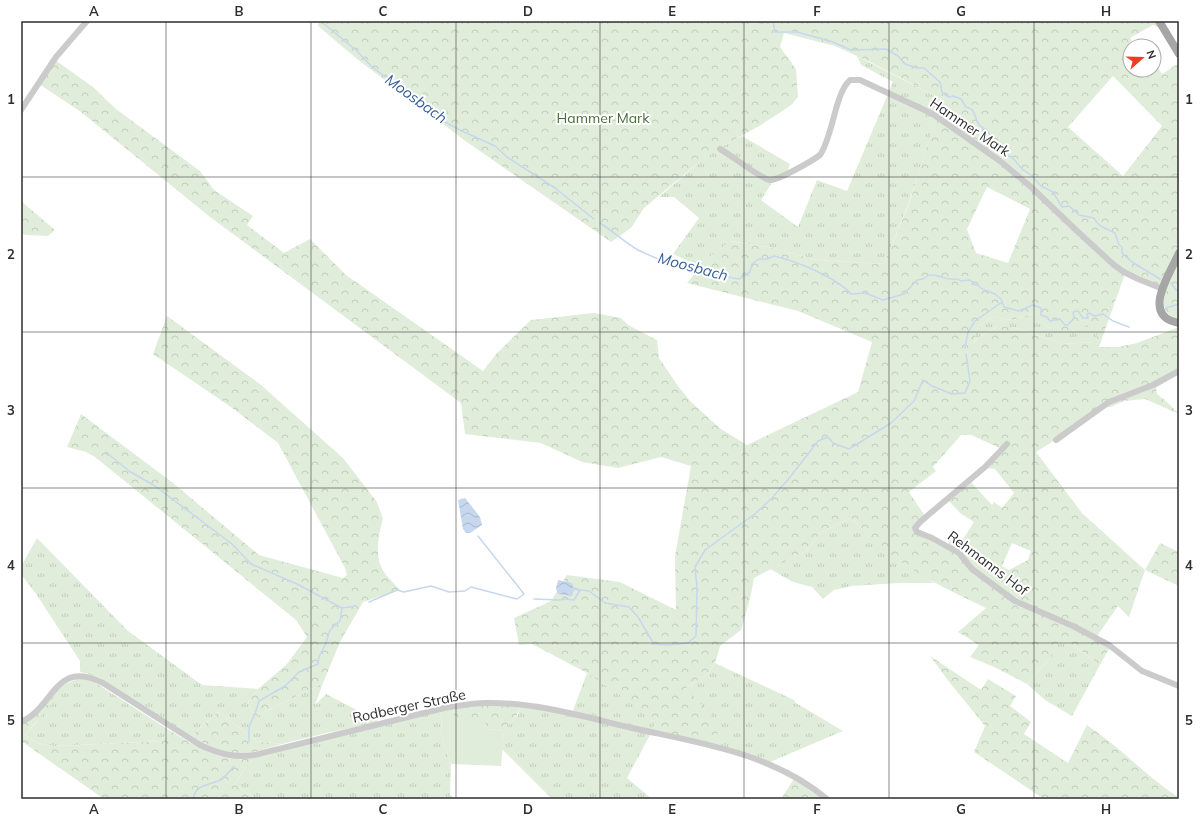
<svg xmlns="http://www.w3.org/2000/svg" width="1200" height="820" viewBox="0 0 1200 820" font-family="Mulish,sans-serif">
<defs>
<pattern id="grass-tufts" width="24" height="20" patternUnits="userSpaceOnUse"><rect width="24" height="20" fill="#e1eddb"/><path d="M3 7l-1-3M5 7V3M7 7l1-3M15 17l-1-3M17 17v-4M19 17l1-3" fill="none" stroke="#c1ccbc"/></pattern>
<pattern id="forest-crowns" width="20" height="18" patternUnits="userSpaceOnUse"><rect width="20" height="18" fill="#e1eddb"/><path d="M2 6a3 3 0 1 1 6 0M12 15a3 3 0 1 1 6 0" fill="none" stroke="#c1ccbc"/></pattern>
<pattern id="water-waves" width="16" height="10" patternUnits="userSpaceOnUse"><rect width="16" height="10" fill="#c6d7ee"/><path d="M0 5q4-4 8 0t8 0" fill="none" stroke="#aab9cc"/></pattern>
</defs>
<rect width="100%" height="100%" fill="#fff"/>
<path fill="url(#grass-tufts)" d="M 857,56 L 945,101 L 929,141 L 910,200 L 884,264 L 817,260 L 772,248 L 731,241 L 708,258 L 701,267 L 673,254 L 699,218 L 674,197 L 659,197 L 703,159 L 723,146 L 742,136 L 790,164 L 787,172 L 774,179 L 761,200 L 798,227 L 817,180 L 847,191 L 893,82 L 861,65 Z
M 1032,314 L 1048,327 L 1073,331 L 1089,324 L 1100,324 L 1096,342 L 1063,344 L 1012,327 L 997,327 L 982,335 L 972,343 L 978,326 L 992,317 L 1012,320 Z
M 851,518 L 878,544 L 934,583 L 899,583 L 852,586 L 834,590 L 823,599 L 812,587 L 793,582 L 770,569 L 806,551 L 822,532 Z
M 37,538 L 128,631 L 202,685 L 258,689 L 248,702 L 255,717 L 323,683 L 315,705 L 326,694 L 380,722 L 327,733 L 282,744 L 257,741 L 218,712 L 190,737 L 100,678 L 92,675 L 80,672 L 80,661 L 36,594 L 21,574 L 21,563 L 23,563 Z
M 1056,643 L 1072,644 L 1100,665 L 1072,716 L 1045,700 L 1027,684 L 1050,658 Z
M 715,663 L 794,700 L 796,703 L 843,731 L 770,762 L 717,744 L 686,688 L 708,674 Z
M 587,673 L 658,720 L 652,730 L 572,713 Z
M 78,679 L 88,679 L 99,685 L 169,730 L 163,741 L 53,746 L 37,743 L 25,735 C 30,729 36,724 39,718 C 52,699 53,686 78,679 Z
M 520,705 L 651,733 L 627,778 L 652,799 L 552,799 L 502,749 L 504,731 L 506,727 L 518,715 Z
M 441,710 L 442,737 L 451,764 L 450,795 L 454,799 L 256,799 L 234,784 L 254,757 Z"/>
<path fill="url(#forest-crowns)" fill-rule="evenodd" d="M 319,21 L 1162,21 L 1160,28 L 1153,25 L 1130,38 L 1135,46 L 1130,46 L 1130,70 L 1154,70 L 1154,62 L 1162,74 L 1179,63 L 1179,244 L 1161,286 L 1126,271 L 1099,347 L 1118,347 L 1137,343 L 1179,327 L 1179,373 L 1156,388 L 1157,394 L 1167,402 L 1179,414 L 1145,399 L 1124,401 L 1111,407 L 1101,407 L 1077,426 L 1036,452 L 1082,513 L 1145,570 L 1160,543 L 1179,552 L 1179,586 L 1145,570 L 1129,617 L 1118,606 L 1095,639 L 1110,647 L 1100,665 L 1072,644 L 1057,643 L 1050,658 L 1027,684 L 994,667 L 970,657 L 979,645 L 958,632 L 986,608 C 948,590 910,572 877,544 C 868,536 860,526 851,518 L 822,532 L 806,551 L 754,578 L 750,599 L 741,630 L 720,646 L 715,663 L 708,674 L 686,688 L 718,723 L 717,744 L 652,730 L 657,720 L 587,673 L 532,644 L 519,645 L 514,618 L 551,601 L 567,575 L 620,582 L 676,610 L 675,556 L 691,466 L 661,457 L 618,468 L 582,462 L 541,443 L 465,434 L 461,403 L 210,217 L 81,112 L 39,84 L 55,60 L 93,87 L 116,109 L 200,171 L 214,190 L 253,216 L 247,225 L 284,253 L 310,239 L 346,275 L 483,371 L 497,353 L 531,320 L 594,313 L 621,318 L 628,325 L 657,340 L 659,358 L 678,386 L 691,402 L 721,429 L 747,445 L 858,392 L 872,342 L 798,311 L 687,283 L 708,258 L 730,241 L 772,248 L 817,260 L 884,264 L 910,201 L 929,140 L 945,101 L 870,62 L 835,46 L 784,33 L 780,47 L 796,69 L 798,97 L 790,106 L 761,125 L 723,146 L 697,164 L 644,208 L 631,228 L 611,242 L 464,140 L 357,59 L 318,26 ZM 1113,76 L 1162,126 L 1123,176 L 1068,127 ZM 987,187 L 1030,209 L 1008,263 L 976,253 L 967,229 ZM 1032,314 C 1043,324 1057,336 1073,331 C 1085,327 1085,324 1099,324 L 1096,342 L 1063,344 L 1012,327 L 997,327 L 982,335 L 973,343 L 978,326 L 992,317 L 1012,320 ZM 961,435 L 971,435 L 1000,448 L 983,467 L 925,516 L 909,492 L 936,471 L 933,467 ZM 985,468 L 995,469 L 1014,493 L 1002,508 L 994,502 L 992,505 L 970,481 ZM 948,500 L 960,513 L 974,522 L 960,544 L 951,538 L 948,544 L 917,529 ZM 1012,543 L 1031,551 L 1028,560 L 1009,570 L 1002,566 Z
M 21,201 L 55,230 L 48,236 L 25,235 L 21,233 Z
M 1179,258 L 1179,319 C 1148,311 1171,277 1179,258 Z
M 167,316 L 261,385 L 343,458 L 377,502 L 383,519 C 378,537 373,560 387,576 C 391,581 396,585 400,590 L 363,602 L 340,642 L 323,683 L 255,717 L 248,702 L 258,689 L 287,664 L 307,637 L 296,620 L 95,457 L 86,452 L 67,447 L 81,414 L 173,483 L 259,555 L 343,578 L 347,575 L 345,568 L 278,443 L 231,407 L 153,354 Z
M 930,656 L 981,690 L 988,679 L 1016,696 L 1010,706 L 1031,722 L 1024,734 L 1068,763 L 1087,725 C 1120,747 1146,776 1179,798 L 1179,799 L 1044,799 L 974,752 L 985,726 L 950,683 Z
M 51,696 L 55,700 L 25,735 L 37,743 L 53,746 L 163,741 L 169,730 C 190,742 213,759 238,759 C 243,760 249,758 254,757 L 234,784 L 256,799 L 104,799 L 21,741 L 21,724 C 35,720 43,707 51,696 Z
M 520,705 C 517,721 511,719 504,731 L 489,729 L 453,717 L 454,708 L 462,706 Z
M 218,712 L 257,741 L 282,744 C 265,749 245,756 227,753 C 214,750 202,743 190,737 Z
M 797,774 L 830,799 L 781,799 Z"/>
<path fill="#e1eddb" d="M 454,708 L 453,717 L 483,718 L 489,729 L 504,731 L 501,766 L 451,764 L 442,737 L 441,710 Z"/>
<path fill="url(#water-waves)" d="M 465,498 L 480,517 L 482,525 L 470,533 L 466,533 L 463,529 L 458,500 Z
M 558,580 L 572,583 L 574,589 L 572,596 L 558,594 L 556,589 Z"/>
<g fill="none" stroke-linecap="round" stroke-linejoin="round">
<path stroke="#c6d7ee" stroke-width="1.5" d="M 758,21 L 760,23 L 773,21 L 775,32 L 797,32 L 833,42 L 851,50 L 886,49 L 898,56 L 905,64 L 917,68 L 924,68 L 940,82 L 942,92 L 945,95 L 949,97 L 953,96 L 961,99 L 966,107 C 976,109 974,116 978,123 C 980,127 985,128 988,132 C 993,138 995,152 1003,155 C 1005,156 1009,156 1012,157 L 1022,169 L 1032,176 L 1041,186 L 1053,192 L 1062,207 L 1069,206 L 1079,215 L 1094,218 C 1098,227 1107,229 1115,233 L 1119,245 L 1122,247 L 1122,253 L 1132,262 L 1160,279
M 323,23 L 357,51 L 371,66 L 445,122 L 462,131 L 495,146 L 507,157 L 555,188 L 594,219
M 600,223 C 613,231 624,242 638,250 C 667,265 706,273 739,279 L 750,272 L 752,264 L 759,259 L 767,259 L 774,256 C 796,261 836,277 851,294 L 865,293 L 883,300 L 904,294 L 917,280 L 923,279 L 929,275 L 934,275 L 949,279 L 958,279 L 961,281 L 969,280 L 973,282 L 975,285 L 978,285 L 982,289 L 995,294 L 1001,299 L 1004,307 L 1019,311 L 1033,305 L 1041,308 L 1041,315 L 1047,317 L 1050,321 L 1060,319 L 1065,325 L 1068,325 L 1074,318 L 1073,312 L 1078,311 L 1083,318 L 1088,318 L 1087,314 L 1089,313 L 1095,316 L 1103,314 L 1113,321 L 1129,327
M 1171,283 L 1176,290 L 1179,291
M 1166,308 L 1179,304
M 965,348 L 968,332 L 975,321 L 1002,302
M 106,452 L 129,471 L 155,486 L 232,544 L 251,564 L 297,584 L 342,608 L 356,606
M 574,589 L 589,591 L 605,603 L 629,607 L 638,617 L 654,644 L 669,645 L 688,643 L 696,636 L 697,588 L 695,567 L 705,550 L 756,513 L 772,498 L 791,476 L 818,441 L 828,437 L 833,443 L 849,449 L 891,423 L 914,401 L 923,380 L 932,386 L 952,394 L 965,393 L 970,381 L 966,354
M 534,599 L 559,600 L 566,599 L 574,600 L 580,590
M 369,602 L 397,590 L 404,592 L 431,586 L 449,592 L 465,591 L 471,587 L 517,599 L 524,594 L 478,536
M 249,742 L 249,727 L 256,711 L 259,701 L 285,686 L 299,672 L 318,664 L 319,657 L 326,643 L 330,630 L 340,621 L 342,608
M 193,799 C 196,784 207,786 220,780 C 225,777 230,771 234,766"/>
<path stroke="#cbcbcb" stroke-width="6" d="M 21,110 L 56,57 L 87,21
M 720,149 C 731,155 761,179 770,180 C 779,180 812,161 820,155 C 833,136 835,93 850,80 L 860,80 L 933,114 L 1000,161 L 1031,187 L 1077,231 L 1114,265 L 1124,272 L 1138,279 L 1163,289
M 1056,440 L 1109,402 L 1153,385 L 1179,371
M 1007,444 L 985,467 L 920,522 L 915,528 L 917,532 L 932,538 L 959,553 L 972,569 L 1015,601 L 1073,626 L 1109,645 L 1142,671 L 1179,686
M 21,722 C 54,708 55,658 103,683 L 200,745 C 219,754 234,758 254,755 L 444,708 C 458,706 472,703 486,703 C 535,702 585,717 632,728 C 700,743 772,753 827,799"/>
<path stroke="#a6a6a6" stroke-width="8" d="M 1159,21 L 1179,54
M 1179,253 C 1170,274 1140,316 1179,323"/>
</g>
<path fill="none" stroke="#2e2e2e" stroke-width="1" stroke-opacity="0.55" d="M 166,21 L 166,799M 311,21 L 311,799M 456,21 L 456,799M 600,21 L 600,799M 744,21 L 744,799M 889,21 L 889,799M 1034,21 L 1034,799M 21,177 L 1179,177M 21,332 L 1179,332M 21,488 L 1179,488M 21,643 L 1179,643"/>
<g text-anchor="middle" stroke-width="4" stroke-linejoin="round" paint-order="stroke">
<g font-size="14" fill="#476e38" stroke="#fff">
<text x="603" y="123">Hammer Mark</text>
</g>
<g font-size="14" fill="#2e2e2e" stroke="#fff">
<text transform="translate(970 127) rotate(34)" y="5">Hammer Mark</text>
<text transform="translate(988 563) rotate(37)" y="5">Rehmanns Hof</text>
<text transform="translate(409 706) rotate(-12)" y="5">Rodberger Straße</text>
</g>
<g font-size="15" font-style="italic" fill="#365f97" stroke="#fff">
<text transform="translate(416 99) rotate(36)" y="5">Moosbach</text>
<text transform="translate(693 267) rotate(15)" y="5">Moosbach</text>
</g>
</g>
<rect width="1200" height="820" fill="none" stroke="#ffffff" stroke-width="44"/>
<g transform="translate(1142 58) rotate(70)"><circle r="19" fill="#ffffff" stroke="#ababab"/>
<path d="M0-3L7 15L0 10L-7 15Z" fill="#f23b24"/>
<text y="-6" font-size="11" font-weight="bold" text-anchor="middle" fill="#2e2e2e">N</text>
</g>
<rect x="22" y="22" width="1156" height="776" fill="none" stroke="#2e2e2e" stroke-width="1.5"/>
<g font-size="13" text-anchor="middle" font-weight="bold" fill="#2e2e2e">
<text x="94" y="16">A</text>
<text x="239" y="16">B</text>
<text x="383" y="16">C</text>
<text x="528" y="16">D</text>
<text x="672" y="16">E</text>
<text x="817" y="16">F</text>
<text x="961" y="16">G</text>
<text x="1106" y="16">H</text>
<text x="11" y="104">1</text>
<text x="1189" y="104">1</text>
<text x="11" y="259">2</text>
<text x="1189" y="259">2</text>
<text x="11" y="415">3</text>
<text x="1189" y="415">3</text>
<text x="11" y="570">4</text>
<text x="1189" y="570">4</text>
<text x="11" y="725">5</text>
<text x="1189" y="725">5</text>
<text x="94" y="814">A</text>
<text x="239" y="814">B</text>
<text x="383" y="814">C</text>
<text x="528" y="814">D</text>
<text x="672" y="814">E</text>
<text x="817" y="814">F</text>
<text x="961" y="814">G</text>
<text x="1106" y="814">H</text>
</g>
</svg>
